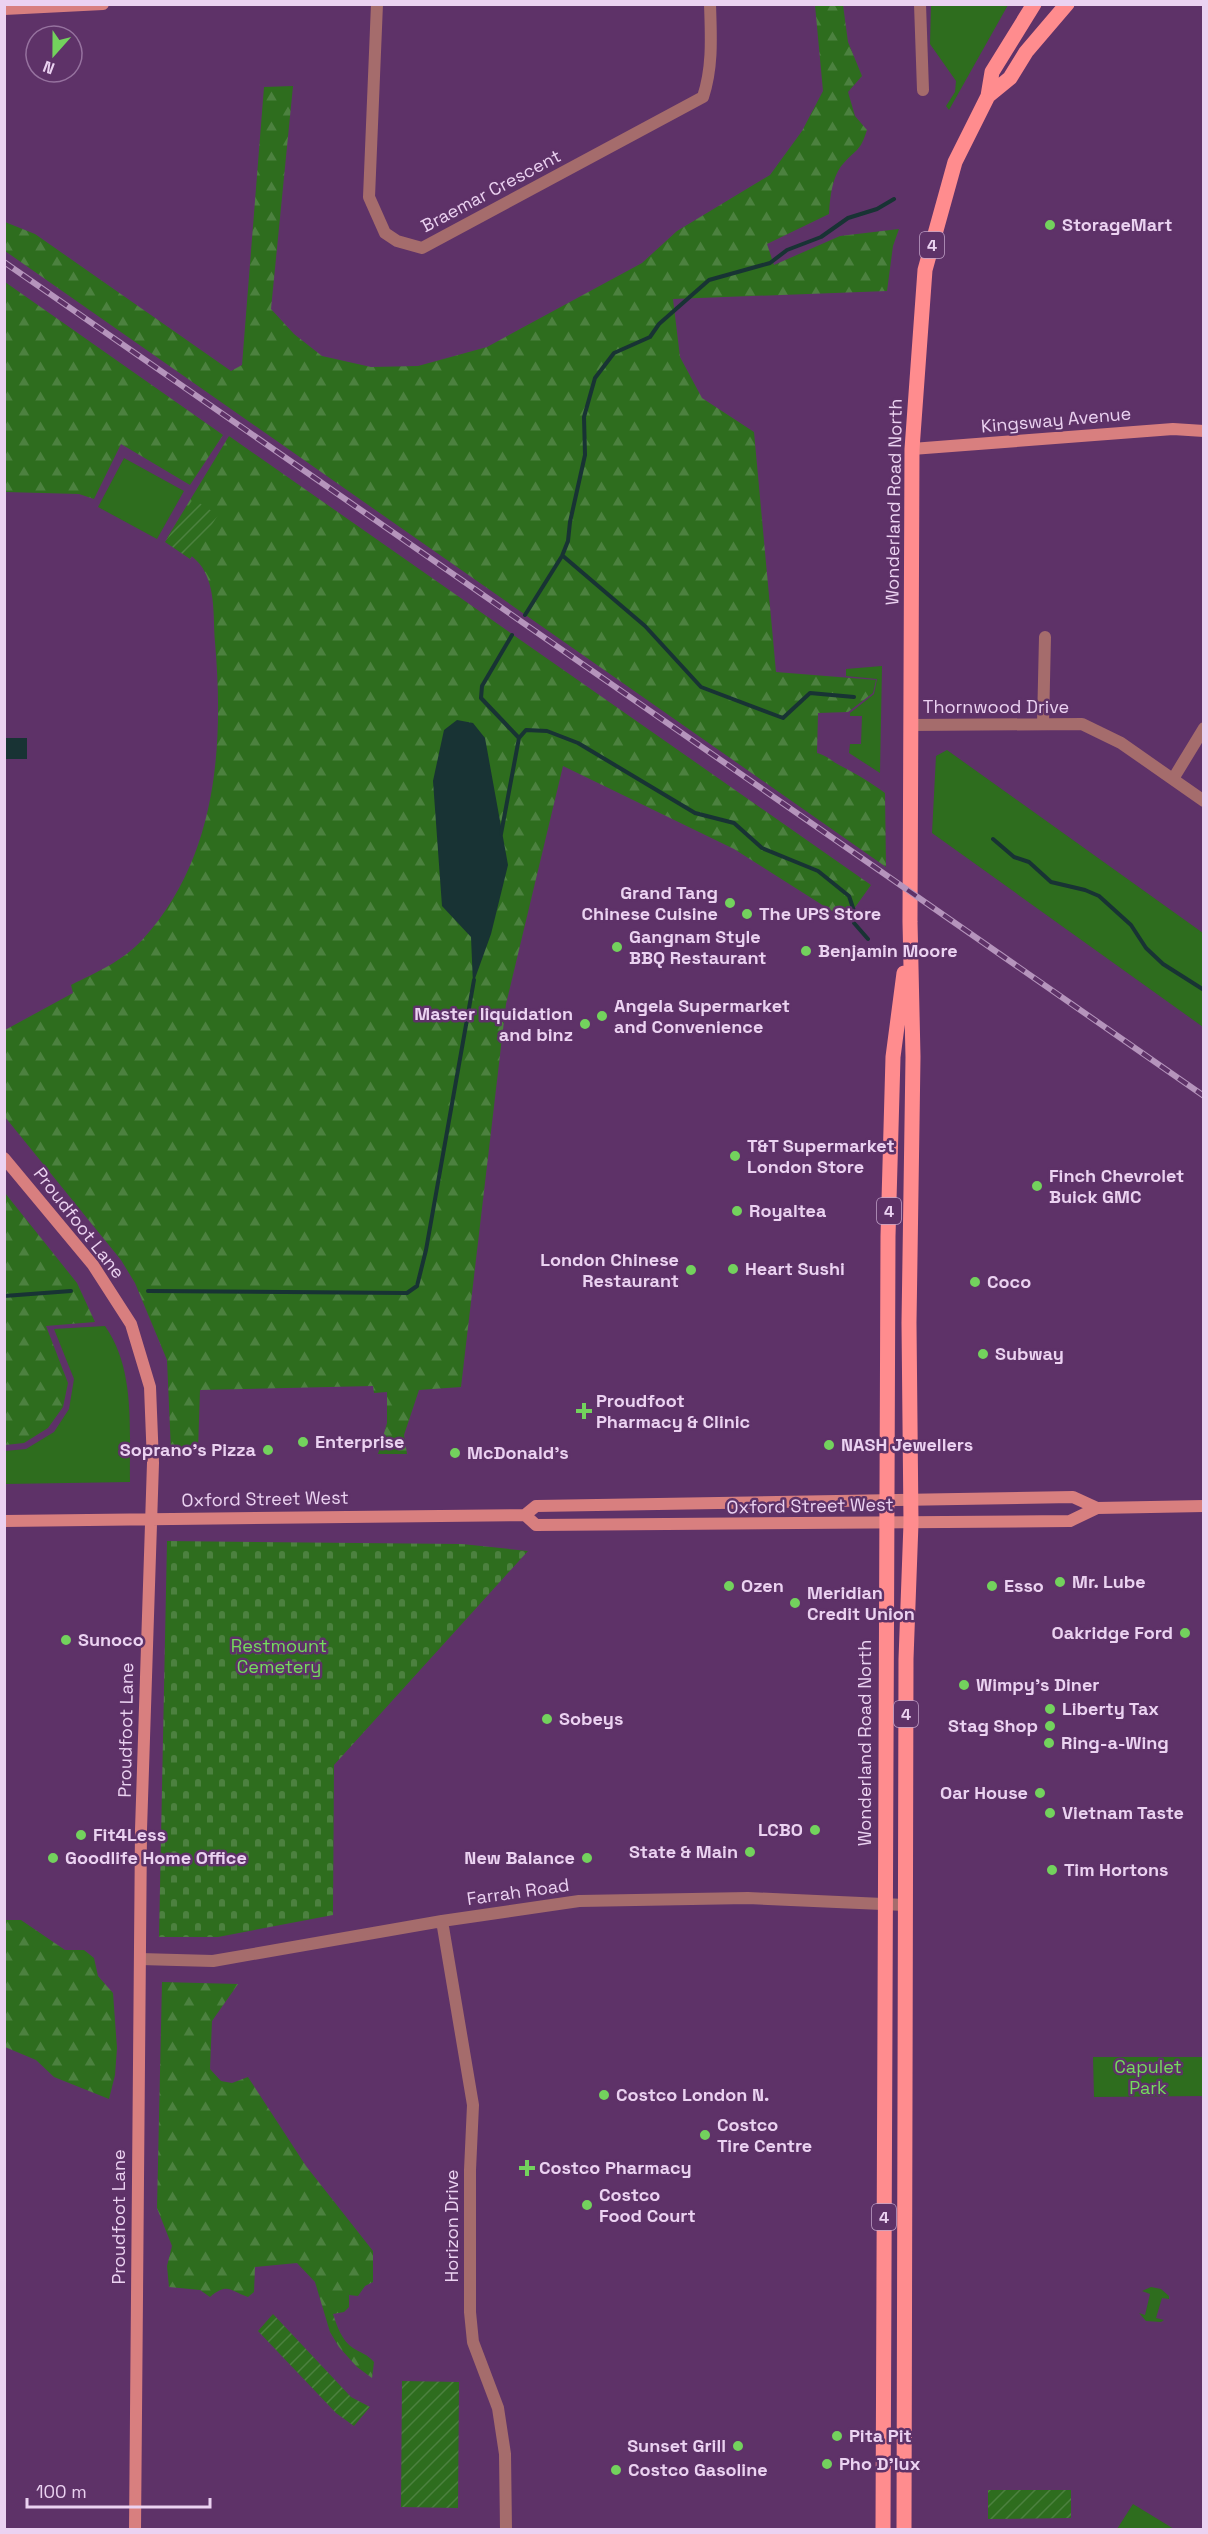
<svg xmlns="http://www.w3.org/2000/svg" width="1208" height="2534" viewBox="0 0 1208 2534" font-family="'Space Grotesk',sans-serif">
<defs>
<pattern id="forest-firs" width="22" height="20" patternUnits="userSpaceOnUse" patternTransform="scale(1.5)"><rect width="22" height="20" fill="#2e6d1e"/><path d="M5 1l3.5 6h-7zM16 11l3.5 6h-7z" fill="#4c813f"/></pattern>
<pattern id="cemetery-stones" width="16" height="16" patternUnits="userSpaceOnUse" patternTransform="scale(1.5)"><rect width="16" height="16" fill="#2e6d1e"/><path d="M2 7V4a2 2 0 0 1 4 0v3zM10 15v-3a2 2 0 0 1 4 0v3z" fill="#4c813f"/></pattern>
<pattern id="garden-furrows" width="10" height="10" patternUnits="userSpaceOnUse" patternTransform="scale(1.5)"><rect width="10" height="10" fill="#2e6d1e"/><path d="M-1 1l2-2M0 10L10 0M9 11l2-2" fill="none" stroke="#4c813f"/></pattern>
</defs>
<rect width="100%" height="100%" fill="#5e3268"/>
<path fill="#2e6d1e" d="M 931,5 L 1008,5 L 949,110 L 946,106 L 955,92 L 956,81 L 930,44 Z
M 124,458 L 184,491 L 157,539 L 98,507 Z
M 882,666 L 880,773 L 849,753 L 850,744 L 861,744 L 862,716 L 850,716 L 850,713 L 874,694 L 877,679 L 846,676 L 846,669 Z
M 947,750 L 1203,933 L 1203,1027 L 932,833 L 936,756 Z
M 105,1326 C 136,1370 129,1430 130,1482 L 5,1484 L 5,1451 L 26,1449 L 54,1432 L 69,1409 L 74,1379 L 54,1329 Z
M 1093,2057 L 1203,2057 L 1203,2096 L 1094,2097 Z
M 1151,2287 L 1161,2289 L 1169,2296 L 1169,2299 L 1162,2298 L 1156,2318 L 1164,2320 L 1161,2322 L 1146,2321 L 1139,2313 L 1145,2315 L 1150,2294 L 1142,2291 Z
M 1133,2504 L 1174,2529 L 1117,2529 Z"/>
<path fill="url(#forest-firs)" d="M 815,5 L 843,5 L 848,42 L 862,76 L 848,92 L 855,116 L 867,130 C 860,152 857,148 843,164 C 832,176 830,198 829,214 L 767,244 L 774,265 L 840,236 L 899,229 L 893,246 L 887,291 L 673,299 L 680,357 L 702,398 L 754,432 L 776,672 L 876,680 L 873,693 L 848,712 L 818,713 L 817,753 C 828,756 831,761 841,766 C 858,775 870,782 885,793 L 886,867 L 5,251 L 5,222 L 35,234 L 231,371 L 242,365 L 264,87 L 293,86 L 271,309 L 294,334 L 322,356 L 371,367 L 418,366 L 487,347 L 642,263 L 677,231 L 770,175 L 802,131 L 823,91 Z
M 5,282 L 223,435 L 190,485 L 121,444 L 94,499 L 79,494 L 5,492 Z
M 229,436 L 871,885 L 846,920 L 734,849 L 563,766 L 506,1004 L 461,1387 L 419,1390 L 404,1435 L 407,1454 L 378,1454 L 387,1423 L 387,1392 L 374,1393 L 373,1386 L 200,1390 L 198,1450 L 171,1451 L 167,1360 L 135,1283 L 121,1260 L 5,1117 L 5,1030 L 73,993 L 71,985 C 97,972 123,961 143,939 C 217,858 224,746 215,642 C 213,617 216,589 202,567 C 195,556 177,547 167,538 Z
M 5,1193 L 77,1283 L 95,1322 L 46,1326 L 68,1383 L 63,1407 L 48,1428 L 24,1443 L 5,1445 Z
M 5,1920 L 21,1920 L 65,1950 L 84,1950 L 94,1958 L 98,1976 L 113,1993 L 117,2048 L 115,2075 L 109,2099 L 54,2077 L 36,2060 L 5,2047 Z
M 162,1982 L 238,1984 L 212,2021 L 210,2069 L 221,2081 L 232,2083 L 248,2077 L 306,2166 L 373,2251 L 373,2282 L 365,2286 L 358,2296 L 349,2295 L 349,2307 L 344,2312 L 333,2314 C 337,2326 342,2341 353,2348 C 361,2353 367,2354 374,2362 L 372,2378 L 357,2367 L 339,2347 L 330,2332 L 315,2282 L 297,2263 L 255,2267 L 254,2292 L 248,2297 C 230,2291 228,2282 210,2297 L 200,2290 L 169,2287 L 167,2266 L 172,2246 L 157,2208 Z"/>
<path fill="url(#cemetery-stones)" d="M 167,1541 L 462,1544 L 528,1551 L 334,1765 L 333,1915 L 218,1937 L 159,1937 Z"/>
<path fill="url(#garden-furrows)" d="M 193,499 L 218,515 L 190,559 L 165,542 Z
M 273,2314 L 351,2397 L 370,2407 L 354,2426 L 336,2413 L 258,2331 Z
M 402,2381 L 459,2382 L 458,2508 L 401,2507 Z
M 988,2490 L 1071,2490 L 1071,2518 L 988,2519 Z"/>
<path fill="#183334" d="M 457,720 L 473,723 L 485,738 L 508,865 L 491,934 L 473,984 L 471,937 L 442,906 L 433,781 L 444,730 Z
M 5,738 L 27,738 L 27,759 L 5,759 Z"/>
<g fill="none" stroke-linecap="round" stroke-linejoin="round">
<path stroke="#183334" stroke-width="4" d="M 563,556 L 645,626 L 701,687 L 783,718 L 810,693 L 854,697
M 525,615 L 562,556 L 568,541 L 570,522 L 585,455 L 584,417 L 595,378 L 614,353 L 650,337 L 659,324 L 709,280 L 770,263 L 787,250 L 821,237 L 848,218 L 877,209 L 894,199
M 512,635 L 482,686 L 481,698 L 519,738
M 501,834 L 519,738 L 526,730 L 547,731 L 578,743 L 695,813 L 734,823 L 762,848 L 818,871 L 849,896 L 854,911 L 854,923 L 868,939
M 993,839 L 1014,857 L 1029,862 L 1051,882 L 1085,890 L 1099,896 L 1131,925 L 1146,948 L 1163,964 L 1204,990
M 148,1291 L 407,1293 L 417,1286 L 426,1250 L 474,980
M 4,1296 L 71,1291"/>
<path stroke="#a56c6c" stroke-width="12" d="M 377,4 L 369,197 L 385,233 L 397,241 L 422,248 L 703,97 C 713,67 711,36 710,4
M 920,4 L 923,90
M 1043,724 L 1045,637
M 910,725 L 1082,724 L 1121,743 L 1204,801
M 1173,779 L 1204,728
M 442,1921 L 473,2105 L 470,2170 L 470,2312 L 473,2342 L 498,2408 L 505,2454 L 506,2530
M 140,1959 L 213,1961 L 442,1921 L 579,1901 L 748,1898 L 905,1905"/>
<path stroke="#d87f7f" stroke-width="12" d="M 4,9 L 103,4
M 912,449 L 1173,429 L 1204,431
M 4,1158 L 93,1265 L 131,1324 L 150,1387 L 153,1463 L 141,1830 L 135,2530
M 525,1515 L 536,1525 L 1070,1521 L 1097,1508 L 1204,1506
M 4,1521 L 525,1515 L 536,1506 L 1073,1497 L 1097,1508"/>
<path stroke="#ff8c8e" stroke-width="15" d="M 988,96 L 1010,78 L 1026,52 L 1067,4
M 883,2530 L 888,1236 L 893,1057 L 904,973
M 904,2530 L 906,1659 L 911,1523 L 909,1323 L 913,1057 L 910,922 L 912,449 L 925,270 L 955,162 L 988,96 L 992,72 L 1034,4"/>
<defs>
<path id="rail" d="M 4,262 L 1204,1096"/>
</defs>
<use href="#rail" stroke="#b594bc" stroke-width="6"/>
<use href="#rail" stroke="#5e3268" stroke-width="4" stroke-dasharray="11" stroke-linecap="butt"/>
</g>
<g fill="#73d25d" stroke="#5e3268" stroke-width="2">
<circle cx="1050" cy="225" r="6"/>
<circle cx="730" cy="903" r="6"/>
<circle cx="747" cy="914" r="6"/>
<circle cx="617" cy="947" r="6"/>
<circle cx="806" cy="951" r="6"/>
<circle cx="602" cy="1016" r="6"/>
<circle cx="585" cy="1024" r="6"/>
<circle cx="735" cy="1156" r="6"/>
<circle cx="1037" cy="1186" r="6"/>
<circle cx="737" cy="1211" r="6"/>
<circle cx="733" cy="1269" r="6"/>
<circle cx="691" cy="1270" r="6"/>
<circle cx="975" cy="1282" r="6"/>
<circle cx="983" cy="1354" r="6"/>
<path d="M581 1402h6v6h6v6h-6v6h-6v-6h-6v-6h6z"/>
<circle cx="303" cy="1442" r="6"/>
<circle cx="829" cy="1445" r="6"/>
<circle cx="268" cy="1450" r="6"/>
<circle cx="455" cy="1453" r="6"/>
<circle cx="1060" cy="1582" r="6"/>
<circle cx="729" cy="1586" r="6"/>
<circle cx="992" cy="1586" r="6"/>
<circle cx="795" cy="1603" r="6"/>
<circle cx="1185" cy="1633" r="6"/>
<circle cx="66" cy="1640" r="6"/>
<circle cx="964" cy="1685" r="6"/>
<circle cx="1050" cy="1709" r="6"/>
<circle cx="547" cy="1719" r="6"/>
<circle cx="1050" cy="1726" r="6"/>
<circle cx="1049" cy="1743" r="6"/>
<circle cx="1040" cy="1793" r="6"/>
<circle cx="1050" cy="1813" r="6"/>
<circle cx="815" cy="1830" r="6"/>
<circle cx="81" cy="1835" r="6"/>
<circle cx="750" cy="1852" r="6"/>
<circle cx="53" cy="1858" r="6"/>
<circle cx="587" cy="1858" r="6"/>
<circle cx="1052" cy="1870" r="6"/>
<circle cx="604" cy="2095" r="6"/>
<circle cx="705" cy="2135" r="6"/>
<path d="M524 2159h6v6h6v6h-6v6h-6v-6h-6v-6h6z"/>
<circle cx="587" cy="2205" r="6"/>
<circle cx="837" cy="2436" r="6"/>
<circle cx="738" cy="2446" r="6"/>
<circle cx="827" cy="2464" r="6"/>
<circle cx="616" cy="2470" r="6"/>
</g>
<g text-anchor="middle" stroke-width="5" stroke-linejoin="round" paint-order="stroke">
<g fill="#5e3268" stroke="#c1a2c8" stroke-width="1.5">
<rect x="920" y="232" width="24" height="26" rx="4.5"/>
<rect x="877" y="1198" width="24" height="26" rx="4.5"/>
<rect x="894" y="1701" width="24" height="26" rx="4.5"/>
<rect x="872" y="2204" width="24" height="26" rx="4.5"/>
</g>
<g font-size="16" font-weight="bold" fill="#ebd2f1">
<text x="932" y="251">4</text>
<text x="889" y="1217">4</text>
<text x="906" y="1720">4</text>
<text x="884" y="2223">4</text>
</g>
<g font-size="18" fill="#ebd2f1" stroke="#5e3268">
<text transform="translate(491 191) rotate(-28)" y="6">Braemar Crescent</text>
<text transform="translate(1056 420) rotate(-5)" y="6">Kingsway Avenue</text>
<text transform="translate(894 502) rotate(-89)" y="6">Wonderland Road North</text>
<text x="996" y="713">Thornwood Drive</text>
<text transform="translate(79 1223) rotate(52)" y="6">Proudfoot Lane</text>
<text transform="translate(265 1499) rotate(-1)" y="6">Oxford Street West</text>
<text transform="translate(810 1506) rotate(-1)" y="6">Oxford Street West</text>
<text transform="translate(126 1730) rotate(-89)" y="6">Proudfoot Lane</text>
<text transform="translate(865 1743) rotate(-90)" y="6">Wonderland Road North</text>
<text transform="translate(518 1892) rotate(-8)" y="6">Farrah Road</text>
<text transform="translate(119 2217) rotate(-90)" y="6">Proudfoot Lane</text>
<text transform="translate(452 2226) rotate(-90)" y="6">Horizon Drive</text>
</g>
<g font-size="18" font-weight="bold" fill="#ebd2f1" stroke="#5e3268" text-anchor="start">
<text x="1062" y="231">StorageMart</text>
<text x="718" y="899" text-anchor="end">Grand Tang<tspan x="718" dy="21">Chinese Cuisine</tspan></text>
<text x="759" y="920">The UPS Store</text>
<text x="629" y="943">Gangnam Style<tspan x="629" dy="21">BBQ Restaurant</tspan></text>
<text x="818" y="957">Benjamin Moore</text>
<text x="614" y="1012">Angela Supermarket<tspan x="614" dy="21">and Convenience</tspan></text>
<text x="573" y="1020" text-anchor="end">Master liquidation<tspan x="573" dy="21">and binz</tspan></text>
<text x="747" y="1152">T&amp;T Supermarket<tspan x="747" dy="21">London Store</tspan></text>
<text x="1049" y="1182">Finch Chevrolet<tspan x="1049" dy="21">Buick GMC</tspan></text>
<text x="749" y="1217">Royaltea</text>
<text x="679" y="1266" text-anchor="end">London Chinese<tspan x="679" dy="21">Restaurant</tspan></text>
<text x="745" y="1275">Heart Sushi</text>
<text x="987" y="1288">Coco</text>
<text x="995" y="1360">Subway</text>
<text x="596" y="1407">Proudfoot<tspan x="596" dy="21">Pharmacy &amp; Clinic</tspan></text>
<text x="315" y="1448">Enterprise</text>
<text x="841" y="1451">NASH Jewellers</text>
<text x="256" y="1456" text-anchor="end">Soprano's Pizza</text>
<text x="467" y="1459">McDonald's</text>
<text x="1072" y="1588">Mr. Lube</text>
<text x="741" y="1592">Ozen</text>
<text x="1004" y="1592">Esso</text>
<text x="807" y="1599">Meridian<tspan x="807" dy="21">Credit Union</tspan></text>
<text x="1173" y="1639" text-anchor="end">Oakridge Ford</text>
<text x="78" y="1646">Sunoco</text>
<text x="976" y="1691">Wimpy's Diner</text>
<text x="1062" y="1715">Liberty Tax</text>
<text x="559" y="1725">Sobeys</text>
<text x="1038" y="1732" text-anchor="end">Stag Shop</text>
<text x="1061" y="1749">Ring-a-Wing</text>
<text x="1028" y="1799" text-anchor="end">Oar House</text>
<text x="1062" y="1819">Vietnam Taste</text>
<text x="803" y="1836" text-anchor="end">LCBO</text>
<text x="93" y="1841">Fit4Less</text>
<text x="738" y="1858" text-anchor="end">State &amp; Main</text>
<text x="65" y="1864">Goodlife Home Office</text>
<text x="575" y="1864" text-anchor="end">New Balance</text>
<text x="1064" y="1876">Tim Hortons</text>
<text x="616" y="2101">Costco London N.</text>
<text x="717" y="2131">Costco<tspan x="717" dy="21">Tire Centre</tspan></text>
<text x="539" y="2174">Costco Pharmacy</text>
<text x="599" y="2201">Costco<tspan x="599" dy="21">Food Court</tspan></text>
<text x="849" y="2442">Pita Pit</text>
<text x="726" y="2452" text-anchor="end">Sunset Grill</text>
<text x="839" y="2470">Pho D'lux</text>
<text x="628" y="2476">Costco Gasoline</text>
</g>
<g font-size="18" fill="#75dd5d" stroke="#5e3268">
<text x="279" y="1652">Restmount<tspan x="279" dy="21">Cemetery</tspan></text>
<text x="1148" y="2073">Capulet<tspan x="1148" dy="21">Park</tspan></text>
</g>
</g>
<rect width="1208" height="2534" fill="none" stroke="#ebd2f1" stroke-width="12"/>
<g transform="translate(54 54) rotate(201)"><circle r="28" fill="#5e3268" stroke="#96729f" stroke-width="1.5"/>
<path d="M0-4.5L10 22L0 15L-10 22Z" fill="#73d25d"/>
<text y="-9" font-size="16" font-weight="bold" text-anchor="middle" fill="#ebd2f1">N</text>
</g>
<path d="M27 2498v9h183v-9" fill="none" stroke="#ebd2f1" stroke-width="3"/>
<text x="36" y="2498" font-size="18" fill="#ebd2f1" stroke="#5e3268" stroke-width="4.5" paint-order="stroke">100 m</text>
</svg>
